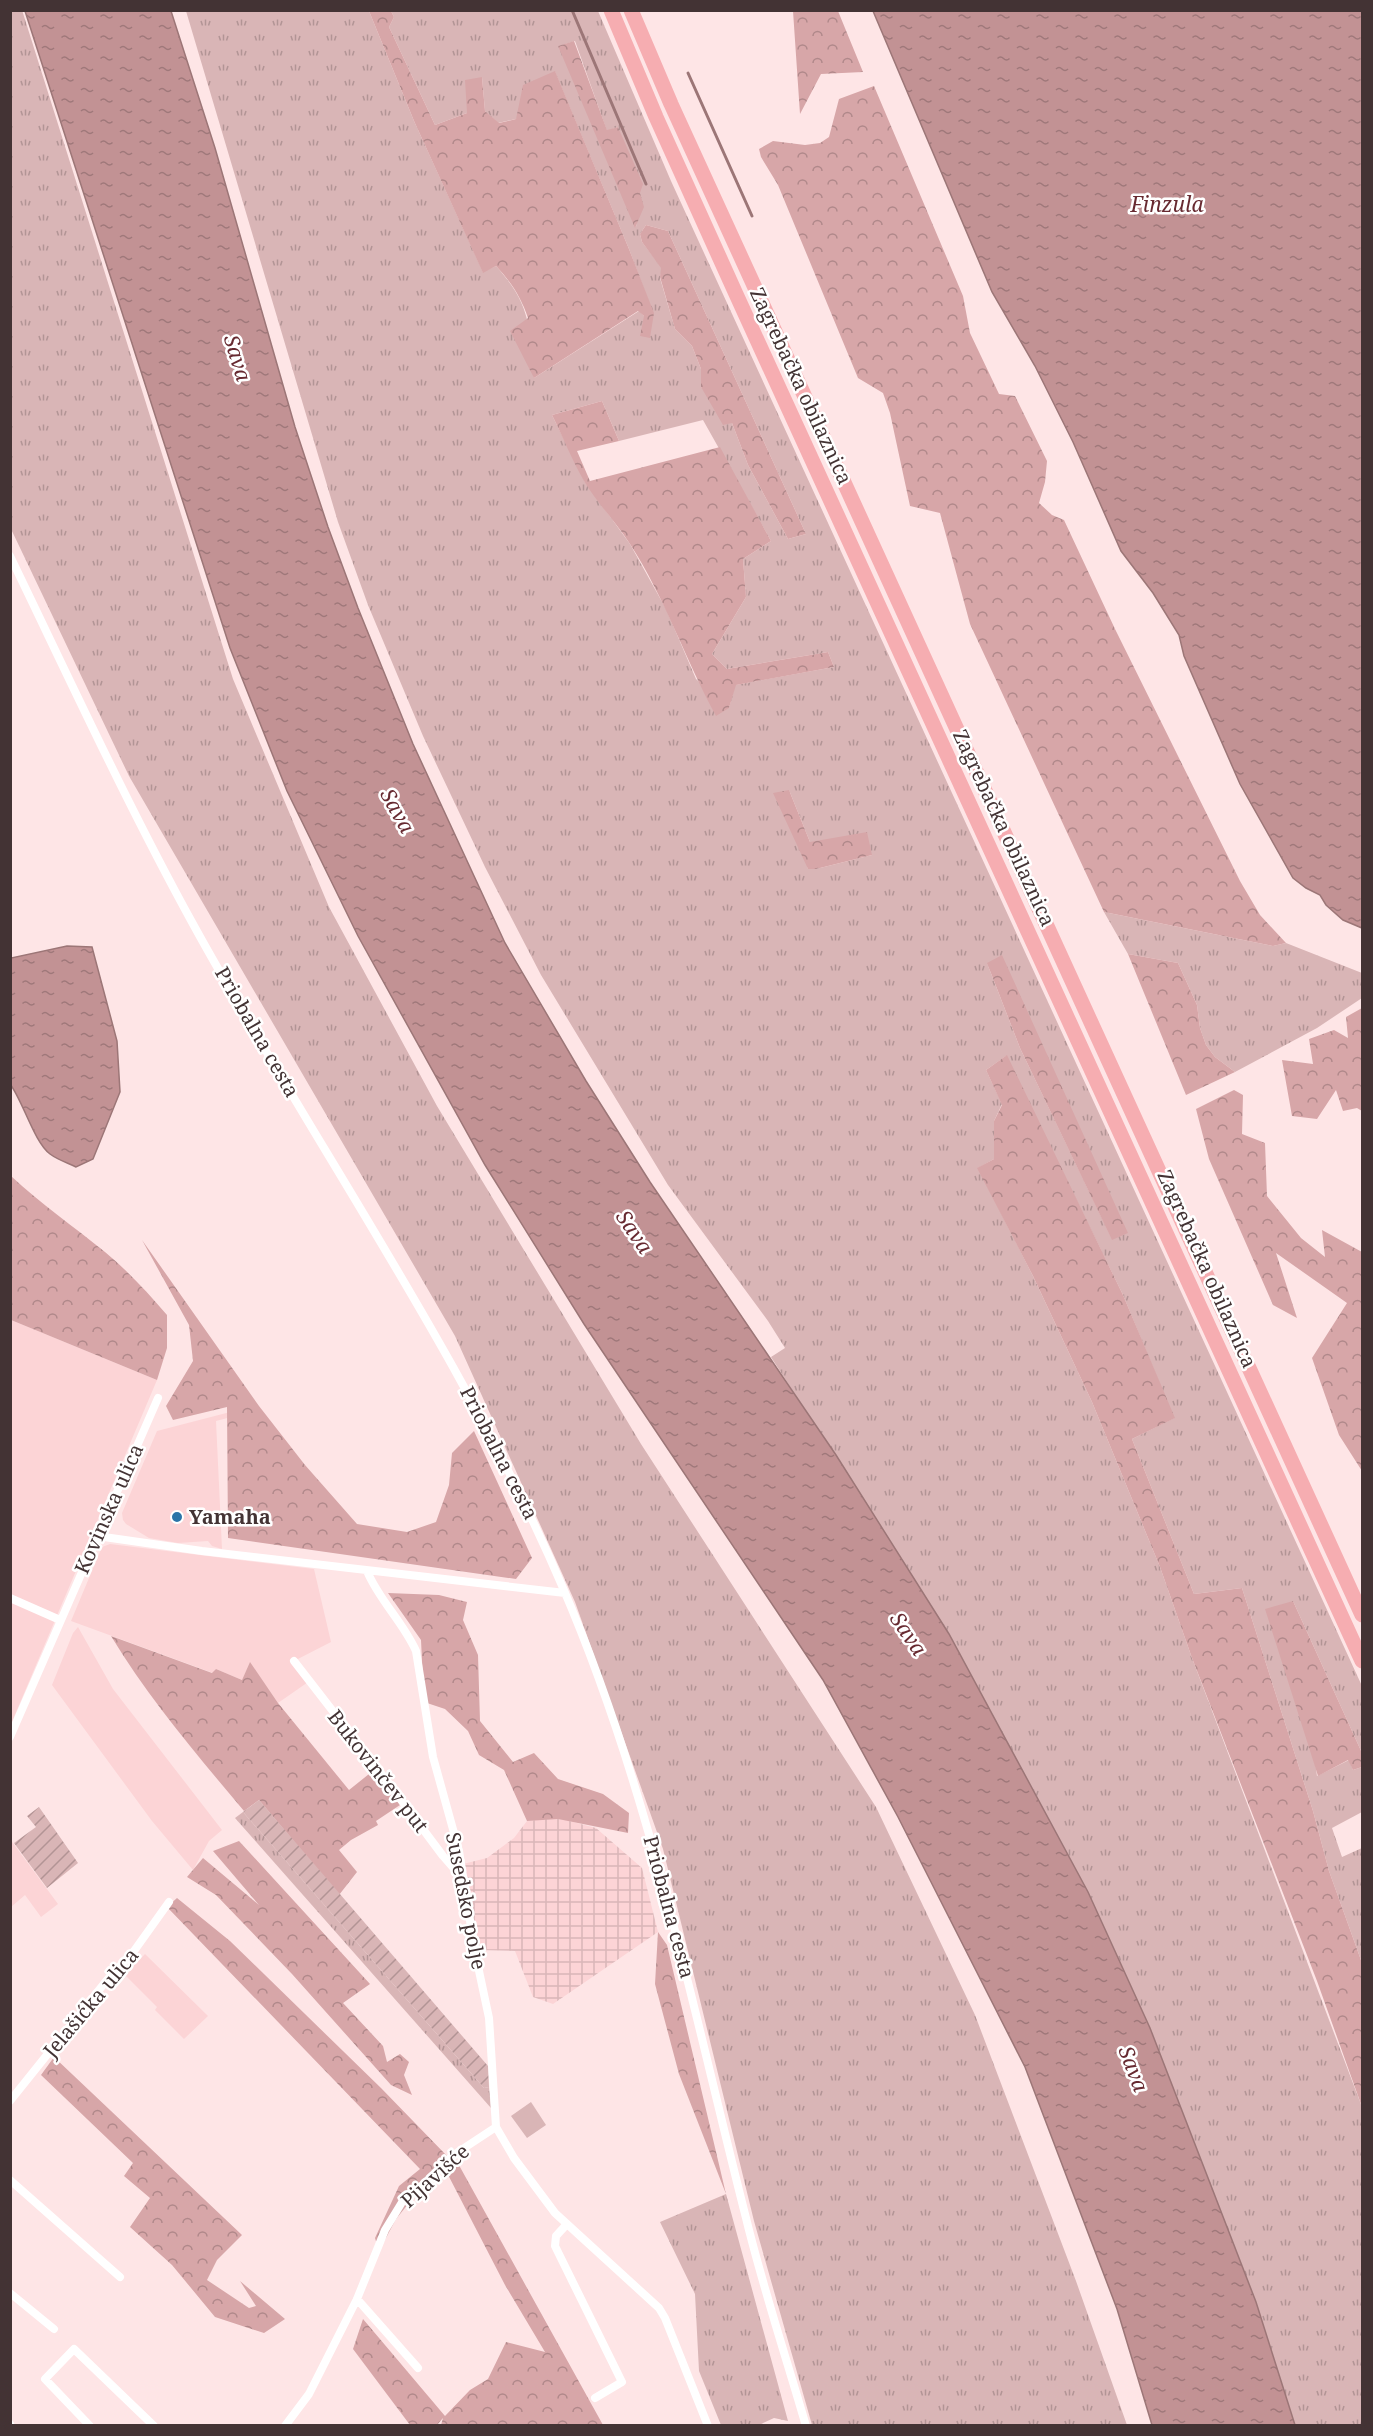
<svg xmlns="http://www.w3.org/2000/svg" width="1373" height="2436" viewBox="0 0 1373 2436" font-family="'Noto Serif',serif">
<defs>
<pattern id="industrial-grid" width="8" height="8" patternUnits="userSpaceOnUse" patternTransform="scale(1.5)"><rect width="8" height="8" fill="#fcd4d6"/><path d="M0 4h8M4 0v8" fill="none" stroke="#d9b6b8"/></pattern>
<pattern id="grass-tufts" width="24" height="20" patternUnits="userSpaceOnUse" patternTransform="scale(1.5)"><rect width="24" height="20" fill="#d9b5b6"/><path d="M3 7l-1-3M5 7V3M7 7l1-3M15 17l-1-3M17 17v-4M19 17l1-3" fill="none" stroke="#b29495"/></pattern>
<pattern id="forest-crowns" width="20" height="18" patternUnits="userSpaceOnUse" patternTransform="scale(1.5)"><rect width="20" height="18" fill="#d7a6a8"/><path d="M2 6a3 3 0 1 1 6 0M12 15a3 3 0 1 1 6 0" fill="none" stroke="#b0888a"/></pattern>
<pattern id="garden-furrows" width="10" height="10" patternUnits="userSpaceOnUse" patternTransform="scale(1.5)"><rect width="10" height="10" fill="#d9b5b6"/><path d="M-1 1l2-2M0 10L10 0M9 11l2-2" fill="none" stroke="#b29495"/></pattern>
<pattern id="water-ripples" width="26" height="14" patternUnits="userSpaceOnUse" patternTransform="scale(1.5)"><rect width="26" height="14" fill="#c29294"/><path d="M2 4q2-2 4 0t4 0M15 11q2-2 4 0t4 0" fill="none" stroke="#9f787a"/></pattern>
</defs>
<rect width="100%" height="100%" fill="#fee5e6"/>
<path fill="#fcd4d6" d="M 11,1320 L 157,1380 L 11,1724 Z
M 234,1411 L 235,1416 L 216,1421 L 222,1549 L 212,1546 L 208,1541 L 178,1543 L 149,1538 L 126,1524 L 123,1520 L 122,1513 L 157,1431 Z
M 110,1544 L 314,1569 L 331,1642 L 294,1661 L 311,1680 L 278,1703 L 250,1663 L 242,1680 L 216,1669 L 213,1673 L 71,1621 L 102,1547 Z
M 78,1627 L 113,1689 L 222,1830 L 209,1841 L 193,1870 L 152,1821 L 52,1685 L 73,1633 Z
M 10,1839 L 58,1904 L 41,1917 L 25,1895 L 11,1907 Z
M 145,1954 L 208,2016 L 184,2039 L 155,2010 L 157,2007 L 125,1975 Z"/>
<path fill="url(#industrial-grid)" d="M 558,1818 L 596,1828 L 642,1868 L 658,1932 L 553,2004 L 533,1997 L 515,1951 L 479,1950 L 463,1864 L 487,1858 L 514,1838 L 527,1821 Z"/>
<path fill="url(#grass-tufts)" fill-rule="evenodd" d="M 22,10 L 233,679 L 329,907 L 437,1106 L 641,1444 L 876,1807 L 975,2015 L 1076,2281 L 1127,2425 L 812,2425 L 754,2221 L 663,1849 L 575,1602 L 455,1336 L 129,776 L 11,529 L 10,11 Z
M 186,11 L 369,11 L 414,121 L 483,272 L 496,266 C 532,306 529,327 534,378 L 639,311 L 644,316 L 653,313 L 629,249 L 555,72 L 516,119 L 498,123 L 485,111 L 482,77 L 467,113 L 435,125 L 389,27 L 394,17 L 391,11 L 598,11 L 671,181 L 1362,1686 L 1362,1753 L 1293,1601 L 1317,1776 L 1349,1760 L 1353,1770 L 1362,1767 L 1362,1812 L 1332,1828 L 1342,1857 L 1362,1848 L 1362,1963 L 1329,1871 L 1313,1811 L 1242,1588 L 1194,1594 L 1132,1439 L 1174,1418 L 1123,1295 L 1006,1056 L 986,1070 L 1002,1104 L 994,1121 L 994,1159 L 978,1168 L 1033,1276 L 1092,1402 L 1160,1567 L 1192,1658 L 1362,2107 L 1362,2425 L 1295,2425 L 1256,2302 L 1150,2028 L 1088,1892 L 949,1634 L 771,1357 L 785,1348 L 768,1321 L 668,1185 L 541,975 L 485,867 L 423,736 L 368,605 L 338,522 ZM 575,41 L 607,131 L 618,127 L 640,189 L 636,227 L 559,46 ZM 646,225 L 668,231 L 806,534 L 788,539 L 748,465 L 732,423 L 701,387 L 701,369 L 692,346 L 675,329 L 660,278 L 662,268 L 642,242 L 640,234 ZM 602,401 L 619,441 L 703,420 L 771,541 L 743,559 L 746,597 L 712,654 L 727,669 L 828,652 L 834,667 L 735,685 L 729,708 L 696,679 L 666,609 L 630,544 L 585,482 L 552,415 ZM 789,790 L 810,842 L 872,855 L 816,869 L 808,869 ZM 987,963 L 1112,1239 L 1020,1048 Z
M 1104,912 L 1273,946 L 1286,943 L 1362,973 L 1362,998 L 1317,1028 L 1235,1072 L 1215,1057 L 1206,1045 L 1200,1028 L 1197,1005 L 1178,963 L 1128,954 Z
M 243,1812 L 484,2088 L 489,2087 L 491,2108 L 235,1818 Z
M 726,2194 L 788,2421 L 774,2418 L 759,2425 L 721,2425 L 699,2371 L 695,2294 L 660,2222 Z"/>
<path fill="url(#forest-crowns)" d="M 369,11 L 391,11 L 394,17 L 389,27 L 435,125 L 467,113 L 465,80 L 482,77 L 485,111 L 499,123 L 516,119 L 523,85 L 555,71 L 629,249 L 654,313 L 650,338 L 640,336 L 644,316 L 638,311 L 534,378 L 510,331 L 528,318 C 521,297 511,282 496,266 L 483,273 L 414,121 Z
M 793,11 L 838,11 L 863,72 L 821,74 L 800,114 Z
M 574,41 L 607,130 L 618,127 L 643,184 L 640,193 L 644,207 L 635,228 L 558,46 Z
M 874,86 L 963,296 L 970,333 L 999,394 L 1015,396 L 1047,461 L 1045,482 L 1039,503 L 1052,515 L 1064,520 L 1115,629 L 1240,881 L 1260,915 L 1286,943 L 1273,946 L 1104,912 L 970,624 L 940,513 L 910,506 L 890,413 L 883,393 L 858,378 L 778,185 L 761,157 L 759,149 L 773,141 L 805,145 L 820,143 L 829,137 L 839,99 Z
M 646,225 L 668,231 L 806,534 L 788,539 L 748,465 L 732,423 L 723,425 L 701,387 L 701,369 L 692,346 L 675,329 L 660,277 L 661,268 L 642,242 L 640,234 Z
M 602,401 L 619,441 L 577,451 L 590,481 L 720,447 L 771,541 L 743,559 L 746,597 L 712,654 L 727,669 L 828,652 L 834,667 L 736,685 L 729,708 L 716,716 C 685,659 665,598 630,544 C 616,522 597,503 584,481 C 572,460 563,437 552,415 Z
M 789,790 L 810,842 L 867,832 L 872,855 L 816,869 L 808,869 L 773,793 Z
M 1128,954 L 1178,963 L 1197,1005 L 1200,1028 L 1206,1045 L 1215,1057 L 1235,1072 L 1186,1095 Z
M 1002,955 L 1128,1233 L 1112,1240 L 1020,1048 L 987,963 Z
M 1362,1008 L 1362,1111 L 1357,1108 L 1343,1111 L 1336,1090 L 1317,1119 L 1292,1116 L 1282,1060 L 1313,1064 L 1309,1039 L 1334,1030 L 1348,1038 L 1346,1017 Z
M 1007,1055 L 1123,1295 L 1175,1418 L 1132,1439 L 1194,1594 L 1242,1588 L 1313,1811 L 1329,1871 L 1362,1963 L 1362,2107 L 1317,1981 L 1192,1658 L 1160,1567 L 1092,1402 L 1033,1276 L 977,1168 L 994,1159 L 994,1121 L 1002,1105 L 986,1070 Z
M 1234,1090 L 1243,1095 L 1242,1134 L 1265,1143 L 1267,1196 L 1301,1238 L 1325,1257 L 1322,1230 L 1362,1252 L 1362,1471 L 1339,1435 L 1312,1358 L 1347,1303 L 1276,1253 L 1297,1318 L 1273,1305 L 1209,1159 L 1196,1109 Z
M 11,1176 C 41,1204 73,1226 105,1252 C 128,1271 148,1293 167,1315 L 167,1348 L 157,1380 L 11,1320 Z
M 142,1240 L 259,1406 L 305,1465 L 357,1524 L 407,1532 L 436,1522 L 449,1485 L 452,1453 L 474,1431 L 532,1558 L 516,1579 L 228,1538 L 227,1407 L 173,1420 L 166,1406 L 193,1361 L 189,1325 Z
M 388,1593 L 439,1595 L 467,1602 L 463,1620 L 478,1655 L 480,1721 L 513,1762 L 534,1753 L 558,1779 L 603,1794 L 629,1813 L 628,1833 L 558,1819 L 527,1821 L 504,1770 L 479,1755 L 468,1731 L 445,1709 L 424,1702 L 421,1640 Z
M 1293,1601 L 1362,1753 L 1362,1767 L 1353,1770 L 1348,1760 L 1318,1776 L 1265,1609 Z
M 111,1636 L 212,1673 L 216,1669 L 242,1680 L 250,1662 L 278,1703 L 349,1790 L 374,1770 L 400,1805 L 376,1821 L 378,1825 L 351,1840 L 339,1850 L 357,1872 L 339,1895 L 259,1800 L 244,1811 C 197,1755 149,1699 111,1636 Z
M 239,1841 L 370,1984 L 343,2003 L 383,2046 L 387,2062 L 400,2054 L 409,2062 L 404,2075 L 412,2095 L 391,2085 L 292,1974 L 216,1895 L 187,1877 L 203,1858 L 259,1905 L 213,1851 Z
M 177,1898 L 230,1941 L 381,2088 L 447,2156 L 396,2219 L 379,2251 L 375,2238 L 399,2186 L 420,2169 L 167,1907 Z
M 658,1932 L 667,1945 L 726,2194 L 679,2074 L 655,1984 Z
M 54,2057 L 242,2235 L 217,2260 L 207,2280 L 249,2308 L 256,2306 L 240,2281 L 285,2319 L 264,2333 L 215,2317 L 172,2265 L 130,2227 L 150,2198 L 124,2176 L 133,2163 L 41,2075 Z
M 455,2158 L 603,2425 L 441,2425 L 443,2418 L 437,2425 L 410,2425 L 353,2349 L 363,2319 L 445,2416 L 470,2390 L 488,2379 L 506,2342 L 545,2352 L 505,2285 L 445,2169 Z"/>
<path fill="#d9b5b6" d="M 531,2102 L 546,2125 L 527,2138 L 511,2116 Z"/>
<path fill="url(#garden-furrows)" d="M 259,1800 L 488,2066 L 489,2087 L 484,2088 L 243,1812 Z
M 39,1807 L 78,1863 L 47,1888 L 14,1843 L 36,1827 L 27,1816 Z"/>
<path fill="url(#water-ripples)" stroke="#9c7677" stroke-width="1.5" d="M 25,11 L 171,11 L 215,148 L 295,427 L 328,527 L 358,608 L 413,744 L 505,943 L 586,1081 L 650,1182 L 836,1455 L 949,1634 L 1088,1892 L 1150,2028 L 1256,2302 L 1295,2425 L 1152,2425 L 1117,2309 L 1025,2067 L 898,1817 L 823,1680 L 584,1324 L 485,1165 L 358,936 L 287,791 L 230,648 Z
M 873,11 L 1362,11 L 1362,928 L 1343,920 L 1326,905 L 1320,895 L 1306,888 L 1293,878 L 1240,784 L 1184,656 L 1179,635 L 1153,593 L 1121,551 L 1073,442 L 1035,366 L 992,292 Z
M 67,946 L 92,947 L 117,1041 L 120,1092 L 93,1159 L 76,1167 C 68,1163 58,1160 50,1154 C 34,1142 23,1101 10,1084 L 11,958 Z"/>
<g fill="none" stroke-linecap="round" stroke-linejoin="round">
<path stroke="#9c7677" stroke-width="3" d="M 572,10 L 646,184
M 688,73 L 752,216"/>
<path stroke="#fff" stroke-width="8" d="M 10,556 C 70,680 127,804 193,924 C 315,1146 463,1354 563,1588 C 650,1790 692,2006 746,2218 C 763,2288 786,2357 806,2426
M 97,1536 L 202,1551 L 565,1593
M 367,1571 C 379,1600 403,1622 416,1651 L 433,1757 L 459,1851 L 475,1952 L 489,2018 L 496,2127 L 514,2158 L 555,2213 L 659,2308 L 665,2318 L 708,2426
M 10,1598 L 60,1620
M 294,1661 L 387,1781 L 443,1856 L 463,1879
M 10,1737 L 158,1398
M 10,2101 L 107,1980 L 134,1951 L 169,1902
M 10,2180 L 120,2277
M 567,2224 L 556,2236 L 555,2246 L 622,2382 L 595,2398
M 10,2293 L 54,2329
M 357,2299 L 418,2368
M 10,2424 L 11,2426
M 90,2426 L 45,2379 L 74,2349 L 154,2426
M 285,2426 L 309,2394 L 357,2299 L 385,2230 L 404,2199 L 424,2184 L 452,2156 L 496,2127"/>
<path stroke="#f6adb1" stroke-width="15" d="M 611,10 L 656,117 L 736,294 L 1362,1661
M 631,10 L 671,104 L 1362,1615"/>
</g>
<circle fill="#2b74a8" stroke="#fff" stroke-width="2" cx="177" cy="1517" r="6"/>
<g text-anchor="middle" stroke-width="5" stroke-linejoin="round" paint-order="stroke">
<g font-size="20" fill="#433334" stroke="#fff">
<text transform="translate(801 386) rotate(65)" y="7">Zagrebačka obilaznica</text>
<text transform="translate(1004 828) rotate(65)" y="7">Zagrebačka obilaznica</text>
<text transform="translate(257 1032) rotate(60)" y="7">Priobalna cesta</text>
<text transform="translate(1207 1269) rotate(66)" y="7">Zagrebačka obilaznica</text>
<text transform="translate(499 1453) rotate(63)" y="7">Priobalna cesta</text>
<text transform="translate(109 1509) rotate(-66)" y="7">Kovinska ulica</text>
<text transform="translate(378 1771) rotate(52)" y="7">Bukovinčev put</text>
<text transform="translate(466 1901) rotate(79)" y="7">Susedsko polje</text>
<text transform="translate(669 1907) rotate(75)" y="7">Priobalna cesta</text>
<text transform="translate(91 2003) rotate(-50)" y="7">Jelašićka ulica</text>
<text transform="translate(435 2176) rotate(-42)" y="7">Pijavišće</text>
</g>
<g font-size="20" font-weight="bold" fill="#433334" stroke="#fff" text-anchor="start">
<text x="189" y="1524">Yamaha</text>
</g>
<g font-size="21" font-style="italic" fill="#672a31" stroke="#fff">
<text x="1167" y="212">Finzula</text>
<text transform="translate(237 358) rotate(73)" y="7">Sava</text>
<text transform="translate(397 811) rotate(61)" y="7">Sava</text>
<text transform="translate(634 1232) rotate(56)" y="7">Sava</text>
<text transform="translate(908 1634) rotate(56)" y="7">Sava</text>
<text transform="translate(1133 2069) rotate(69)" y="7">Sava</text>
</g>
</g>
<rect width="1373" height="2436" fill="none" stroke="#433334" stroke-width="24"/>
</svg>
